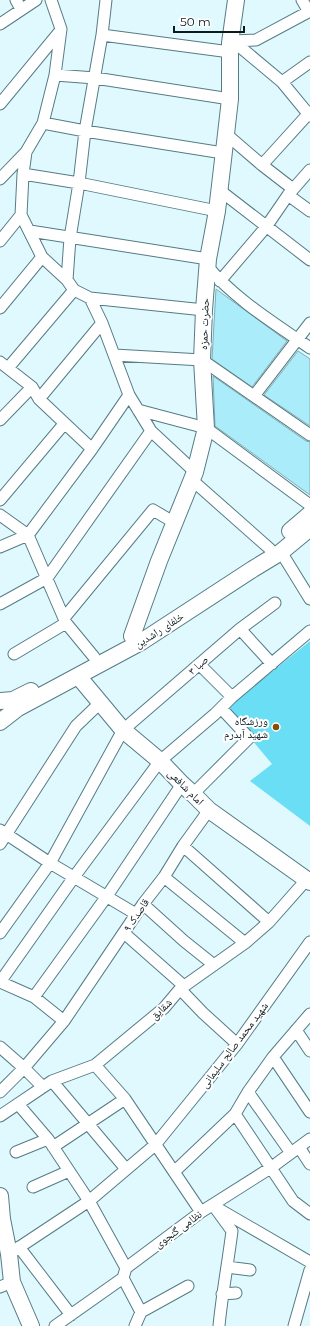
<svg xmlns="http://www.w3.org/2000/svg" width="310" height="1326" viewBox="0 0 310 1326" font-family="Montserrat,'Noto Naskh Arabic',sans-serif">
<rect width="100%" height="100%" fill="#e0f9fe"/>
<path fill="#6adef5" d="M 310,641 L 310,826 L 250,781 L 272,764 L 226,709 Z"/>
<path fill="#abecfa" stroke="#84acb4" d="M 216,289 L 287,341 L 252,387 L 212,359 Z
M 298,351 L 310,359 L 310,426 L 264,395 Z
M 213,376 L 306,441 L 310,442 L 310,495 L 215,426 Z"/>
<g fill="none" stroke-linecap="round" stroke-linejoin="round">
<defs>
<path id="street" d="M 16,0 L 21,9
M 51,0 L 61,29 L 55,75 L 43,123 L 26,152 L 23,174 L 21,215 L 42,257 L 67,280 L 74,290 L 90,298 L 102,323 L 129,395 L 151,431 L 195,472
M 302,0 L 309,12
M 0,24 L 36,0
M 102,35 L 230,52
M 233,41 L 282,82 L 310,116
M 231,42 L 233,41 L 256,40 L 310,11
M 55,75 L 95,78 L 230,99
M 282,82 L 310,62
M 0,104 L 61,30
M 43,123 L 85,131 L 223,153
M 226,134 L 262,165 L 293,189
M 262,165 L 310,112
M 23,174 L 79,183 L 217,211
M 0,179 L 26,152
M 218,189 L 310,260
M 288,195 L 310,211
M 30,231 L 208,259
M 0,241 L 21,215
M 207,266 C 236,300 274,323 310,348
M 67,280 L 70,238 L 79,183 L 85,131 L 102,35 L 106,0
M 220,281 L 266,227 L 288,195 L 310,170
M 90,298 L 204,310
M 0,308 L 42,257
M 114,355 L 202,360 L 310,435
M 0,362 L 32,387 L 39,399 L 92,449
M 8,368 L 74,290
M 254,396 L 310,323
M 39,399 L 102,323
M 138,410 L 206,428 L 310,505
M 0,420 L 32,387
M 192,480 L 270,549
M 0,500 L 64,424
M 0,515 L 28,535 L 66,623 L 94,657
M 0,547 L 28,535 L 92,449 L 129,395
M 281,552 L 310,599
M 0,604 L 47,578 L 151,431
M 64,618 L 153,510 L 175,523
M 240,629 L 272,664
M 14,654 L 66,623
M 199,664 L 232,697
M 193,794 L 249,738 L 221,708
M 0,830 L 50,863 L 136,914
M 0,844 L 76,726 L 100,703
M 183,846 L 269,922
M 164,877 L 245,943
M 143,904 L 184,941 L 214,965
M 0,933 L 50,863 L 123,730 L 240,629 L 275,603
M 124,933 L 184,986
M 0,982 L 74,877 L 160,761 L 215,714 L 232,697 L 310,631
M 0,982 L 34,997 L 64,1021
M 180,989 L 203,1013 L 237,1044
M 34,997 L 107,896 L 182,784
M 296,1030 L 310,1051
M 0,1047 L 24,1068 L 43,1087
M 273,1057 L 310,1112
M 95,1065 L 125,1099 L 201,1212
M 52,1081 L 126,1169
M 0,1092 L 24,1068 L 64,1021 L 143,904 L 164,877 L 183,846 L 209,810
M 248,1092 L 291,1153
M 18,1104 L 48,1139 L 89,1201 L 126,1268
M 235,1114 L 293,1201 L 310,1214
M 0,1116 L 52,1081 L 95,1065 L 164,1008 L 180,989 L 245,943 L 269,922 L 307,879
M 53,1147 L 125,1099
M 299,1147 L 310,1164
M 16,1152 L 48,1139
M 174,1172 L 235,1114 L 248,1092 L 273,1057 L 310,1014
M 33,1187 L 69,1171
M 213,1205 L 232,1231 C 228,1263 222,1294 219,1326
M 217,1208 L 310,1262
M 19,1247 L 71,1315
M 9,1254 L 89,1201 L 155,1145 L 237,1044 L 310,942
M 227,1267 L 250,1270
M 123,1278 L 141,1312 L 135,1326
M 0,1287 L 12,1282
M 222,1294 L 236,1293
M 141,1312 L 188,1286
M 55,1326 L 123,1278 L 126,1268 L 201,1212 L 272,1167 L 310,1139
M 294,1326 L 310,1270"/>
<path id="secondary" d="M 290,531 L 310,514
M 132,636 L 159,561 L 195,472 L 206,428 L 202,360 L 204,310 L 208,259 L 217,211 L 226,134 L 230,99 L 230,43 L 236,0
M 78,676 L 123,730 L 160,761 L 182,784 L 193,794 L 209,810 L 310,882
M 0,701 L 13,700 L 31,691
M 0,722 L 18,708 L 141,642 L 253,569 L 281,552 L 310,528
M 0,1196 L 2,1219 L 9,1254 L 12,1282 L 31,1326"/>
</defs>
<use href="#street" stroke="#557c84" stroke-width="13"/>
<use href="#secondary" stroke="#557c84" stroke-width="18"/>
<use href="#street" stroke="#fff" stroke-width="11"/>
<use href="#secondary" stroke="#fff" stroke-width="16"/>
</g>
<circle fill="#874d05" stroke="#fff" stroke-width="1.5" cx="276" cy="727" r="4"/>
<g text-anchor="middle" stroke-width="4" stroke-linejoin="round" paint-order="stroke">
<g font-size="11" fill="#0a1a1d" stroke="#fff">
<text transform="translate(204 324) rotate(-88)" y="4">حضرت حمزه</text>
<text transform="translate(159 630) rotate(-33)" y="4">خلفای راشدین</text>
<text transform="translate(198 665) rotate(-41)" y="4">صبا ۳</text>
<text transform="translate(186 787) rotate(45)" y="4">امام شافعی</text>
<text transform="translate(136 915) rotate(-56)" y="4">قاصدک ۹</text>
<text transform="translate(161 1009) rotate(-44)" y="4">شقایق</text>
<text transform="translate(234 1045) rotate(-53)" y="4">شهید محمد صالح سلیمانی</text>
<text transform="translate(178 1229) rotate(-36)" y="4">نظامی گنجوی</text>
</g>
<g font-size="11" fill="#0a1a1d" stroke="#fff" text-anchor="end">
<text x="268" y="725">ورزشگاه<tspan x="268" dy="13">شهید آبدرم</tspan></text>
</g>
</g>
<path d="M174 26v6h70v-6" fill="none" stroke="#0a1a1d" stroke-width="2"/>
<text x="180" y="26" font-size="12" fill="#0a1a1d" stroke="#ffffff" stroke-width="3" paint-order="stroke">50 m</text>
</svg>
